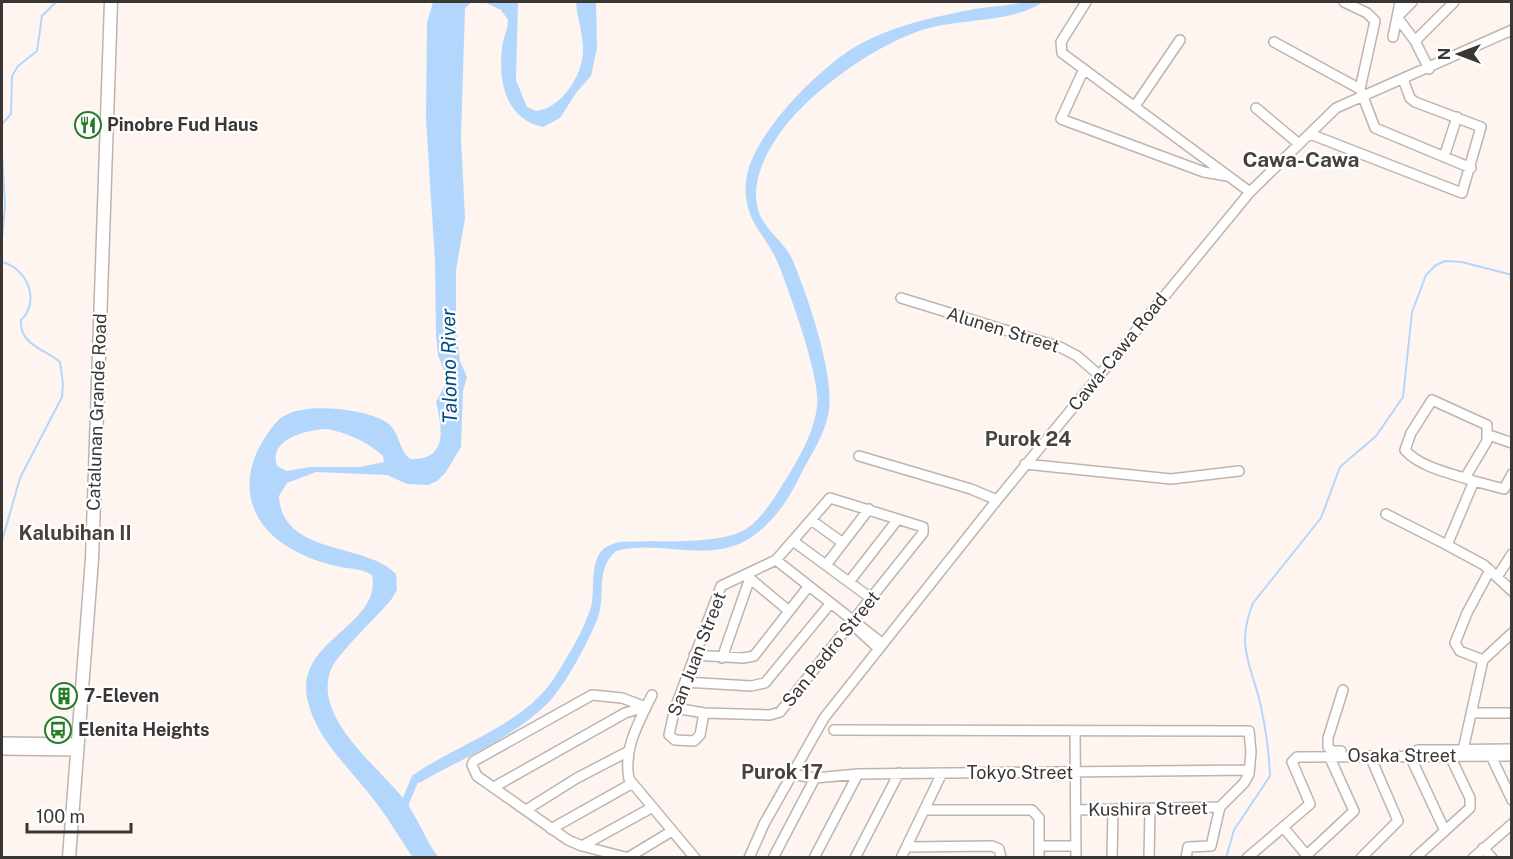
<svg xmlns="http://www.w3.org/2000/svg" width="1513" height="859" viewBox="0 0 1513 859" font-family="'Public Sans',sans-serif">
<rect width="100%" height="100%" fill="#fef5f0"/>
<path fill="#b3d7fc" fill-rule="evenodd" d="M 433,2 L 472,2 L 465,8 L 461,138 L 465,218 L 456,270 L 456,328 L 460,361 L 467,377 L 463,391 L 461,447 L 446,472 L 437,481 L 428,485 L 407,484 L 387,475 L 316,472 L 287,483 L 279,496 C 282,556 366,542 396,574 L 397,590 L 391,600 C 378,615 338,654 331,669 C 312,717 377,765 403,798 C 417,816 425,839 438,857 L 413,858 C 401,840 390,821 377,804 C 354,772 317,741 308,702 C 292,640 382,627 372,575 C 362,569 352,569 341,567 C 316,562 291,552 272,535 C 242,506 244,468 266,436 C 272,427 278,418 288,414 C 310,403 366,409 386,422 C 400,431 398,449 410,459 C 449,461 442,427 436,402 L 445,385 L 446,376 L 438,355 L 436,336 L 435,262 L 426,119 L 427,23 ZM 326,429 C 346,432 368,442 383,456 L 384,462 L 360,467 L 310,467 L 287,471 L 277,466 C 268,439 306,430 326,429 Z
M 484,2 L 518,2 L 516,80 L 527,107 L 536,111 C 561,108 581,78 583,53 C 584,35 577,19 576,2 L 596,2 L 597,48 L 591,76 L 576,93 L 560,118 L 543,127 C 506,119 498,82 502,48 C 503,38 508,30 508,20 L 501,10 Z
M 1023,2 L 1043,2 C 1011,23 966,18 929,28 C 880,41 813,89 782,130 C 767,151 752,179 757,205 C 760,228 785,241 793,261 C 808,297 834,373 829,410 C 826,433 810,456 800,476 C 787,503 769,529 741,543 C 702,561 656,540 616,551 C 594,570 607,596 597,620 C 587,644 566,684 548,703 C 513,738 461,759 419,783 L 412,776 C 458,743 523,726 555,677 C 568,656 584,630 591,607 C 595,591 590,567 600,553 C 605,546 612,544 620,542 C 653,540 702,544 732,535 C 755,529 768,507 780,489 C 796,463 813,437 817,407 C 821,378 791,298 780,268 C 767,233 743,224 746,182 C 749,140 809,79 843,55 C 878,29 928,18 970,10 C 988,6 1006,7 1023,2 Z"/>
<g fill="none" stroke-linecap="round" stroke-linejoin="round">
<path stroke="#b3d7fc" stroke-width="2" d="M 2,124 L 11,114 L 12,76 L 18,66 L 37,51 L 42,16 L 56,2
M 2,153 L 5,205 L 2,239
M 2,262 C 27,268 41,301 21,320 C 19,345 45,349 60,362 L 63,384 L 62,397 L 20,478 L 2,541
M 1226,858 L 1234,830 L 1270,776 C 1269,753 1266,730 1261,707 C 1252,665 1235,648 1253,603 L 1321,518 L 1340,467 L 1376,436 L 1403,397 L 1412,312 L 1426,275 L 1436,265 L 1445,261 L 1462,262 L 1512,275"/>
<path stroke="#b3d7fc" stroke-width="8" d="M 403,808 L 415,779 L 424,774"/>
<defs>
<path id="minor" d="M 1086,2 L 1061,42 L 1062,53 L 1250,192
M 1344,2 L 1367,13 L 1375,21 L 1360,89 L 1375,128 L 1471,168
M 1397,17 L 1415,41 L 1429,69
M 1397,17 L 1412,2
M 1393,37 L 1400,2
M 1415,41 L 1454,2
M 1274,42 L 1360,89
M 1084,69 L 1061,119 L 1204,172 L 1227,176
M 1135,106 L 1180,40
M 1256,108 L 1299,144
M 1310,134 L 1462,193 L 1481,127 L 1415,102 L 1410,98 L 1403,79
M 1444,157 L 1457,117
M 901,298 L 1060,347 L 1077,356 L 1099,375
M 1489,435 L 1512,443
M 859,456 L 971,489 L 997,500
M 1025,464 L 1171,479 L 1239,471
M 1465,478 L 1487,441 L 1487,425 L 1432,400 L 1411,433 L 1405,450 C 1419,467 1453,474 1474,481 L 1447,545 L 1484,565 L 1512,591
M 1474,481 L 1504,489 L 1512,474
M 1386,514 L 1447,545
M 811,520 L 843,543
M 793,541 L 872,599
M 776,560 L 883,644
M 826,565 L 869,509
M 747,576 L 789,611
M 1497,577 L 1512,554
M 849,582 L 898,519
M 853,625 L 879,649
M 694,655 L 743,658 L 754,656 L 808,587
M 722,658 L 750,578
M 1483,660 L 1460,651 L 1455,643 L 1467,613 L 1490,570
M 685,682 L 751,686 L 765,683 L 830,604
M 652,695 C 639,722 623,748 629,779 L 695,858
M 675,708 L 704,713 L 770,715 L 780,712 L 923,533 L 923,527 L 830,498 L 776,560 L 721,586 L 675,708 L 669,735 L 675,740 L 694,741 L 700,735 L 704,713
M 1472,713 L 1512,713
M 834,730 L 1249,731 L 1251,752 L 1249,774 L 1244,783 L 1220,807 L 1211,846 L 1188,847 L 1186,858
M 1075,731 L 1076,858
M 2,742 L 2,750 L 78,751
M 2,742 L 79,743
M 1418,750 L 1512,749
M 1463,750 L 1483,660 L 1512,633
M 1341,751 L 1332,751 L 1328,747 L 1328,738 L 1343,690
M 1410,756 L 1445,831
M 1491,756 L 1512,800
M 791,774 L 815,778 L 858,774 L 1249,770
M 494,787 L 625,713 L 645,707
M 526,810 L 577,778 L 629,751
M 924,810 L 1032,810 L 1039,818 L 1039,858
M 1076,810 L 1220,807
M 1283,827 L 1309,858
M 551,829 L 631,784
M 582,846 L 651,808
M 1039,846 L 1075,846
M 907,847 L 992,846 L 999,849 L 1001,858
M 1483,848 L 1492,858
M 1307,855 L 1354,811 L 1329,756
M 629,857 L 672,831
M 629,858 L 582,846 L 568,840 L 477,776 L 472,765 L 474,761 L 592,695 L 622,698 L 646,707
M 749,858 L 764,824 L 824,718 L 997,500 L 1250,192 L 1336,108 L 1512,30
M 773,858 L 815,778
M 814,858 L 858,774
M 855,858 L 899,773
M 901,858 L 942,773
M 1112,858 L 1113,811
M 1149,858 L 1150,810
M 1247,858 L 1310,804 L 1292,762 L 1297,757 L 1512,756
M 1361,858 L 1398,821 L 1370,756
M 1415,858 L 1470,808 L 1470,798 L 1450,756
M 1473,858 L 1512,824"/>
<path id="major" d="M 69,858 L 92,559 L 111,2"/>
</defs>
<use href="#minor" stroke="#beb4ae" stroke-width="12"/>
<use href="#major" stroke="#beb4ae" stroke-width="15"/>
<use href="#minor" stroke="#fff" stroke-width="9"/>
<use href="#major" stroke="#fff" stroke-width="12"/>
</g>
<defs>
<symbol id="restaurant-ring" viewBox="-11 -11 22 22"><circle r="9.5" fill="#fff" stroke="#267c29" stroke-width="1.5"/><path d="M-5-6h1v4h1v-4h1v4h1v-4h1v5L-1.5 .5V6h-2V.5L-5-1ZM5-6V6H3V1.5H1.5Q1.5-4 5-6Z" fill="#267c29"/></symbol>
<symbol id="building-ring" viewBox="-11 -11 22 22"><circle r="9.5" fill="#fff" stroke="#267c29" stroke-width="1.5"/><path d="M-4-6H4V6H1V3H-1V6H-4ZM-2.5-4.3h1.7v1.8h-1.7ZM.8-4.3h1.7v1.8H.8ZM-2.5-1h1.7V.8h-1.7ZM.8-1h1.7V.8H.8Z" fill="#267c29"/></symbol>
<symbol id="bus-ring" viewBox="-11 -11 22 22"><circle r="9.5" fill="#fff" stroke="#267c29" stroke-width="1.5"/><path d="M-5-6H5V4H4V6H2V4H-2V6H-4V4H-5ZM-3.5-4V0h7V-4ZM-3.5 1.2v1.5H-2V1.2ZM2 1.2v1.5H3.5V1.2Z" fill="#267c29"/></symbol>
</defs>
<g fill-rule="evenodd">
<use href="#restaurant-ring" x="73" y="110" width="30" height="30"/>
<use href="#building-ring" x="49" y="681" width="30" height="30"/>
<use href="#bus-ring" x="43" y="715" width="30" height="30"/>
</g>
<g text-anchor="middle" stroke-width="4.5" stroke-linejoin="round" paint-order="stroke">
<g font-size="18" font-weight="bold" fill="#3a3634" stroke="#fff" text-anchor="start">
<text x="107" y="131">Pinobre Fud Haus</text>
<text x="84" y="702">7-Eleven</text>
<text x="78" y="736">Elenita Heights</text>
</g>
<g font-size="18" fill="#3a3634" stroke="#fff">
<text transform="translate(1003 330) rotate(17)" y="6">Alunen Street</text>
<text transform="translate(1118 352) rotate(-51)" y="6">Cawa-Cawa Road</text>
<text transform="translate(97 412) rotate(-88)" y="6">Catalunan Grande Road</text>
<text transform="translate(831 649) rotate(-51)" y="6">San Pedro Street</text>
<text transform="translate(697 654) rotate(-69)" y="6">San Juan Street</text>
<text x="1402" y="762">Osaka Street</text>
<text x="1020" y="779">Tokyo Street</text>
<text transform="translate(1148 809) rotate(-1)" y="6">Kushira Street</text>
</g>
<g font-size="20" font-style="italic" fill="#024b80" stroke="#fff">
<text transform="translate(449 366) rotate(-91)" y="7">Talomo River</text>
</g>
<g font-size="20" font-weight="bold" fill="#49413c" stroke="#fff">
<text x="1028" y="446">Purok 24</text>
<text x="75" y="540">Kalubihan II</text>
<text x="782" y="779">Purok 17</text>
</g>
<g font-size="21" font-weight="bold" fill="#49413c" stroke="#fff">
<text x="1301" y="167">Cawa-Cawa</text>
</g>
</g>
<rect width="1513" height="859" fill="none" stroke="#3a3634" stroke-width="6"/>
<g transform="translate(1459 54) rotate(270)" stroke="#ffffff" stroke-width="4.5" paint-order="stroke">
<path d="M0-4.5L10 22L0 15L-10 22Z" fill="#3a3634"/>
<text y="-9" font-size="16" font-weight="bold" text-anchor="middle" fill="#3a3634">N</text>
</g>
<path d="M27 823v9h104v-9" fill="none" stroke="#3a3634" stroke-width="3"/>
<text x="36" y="823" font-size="18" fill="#3a3634" stroke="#ffffff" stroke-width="4.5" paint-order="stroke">100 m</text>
</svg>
